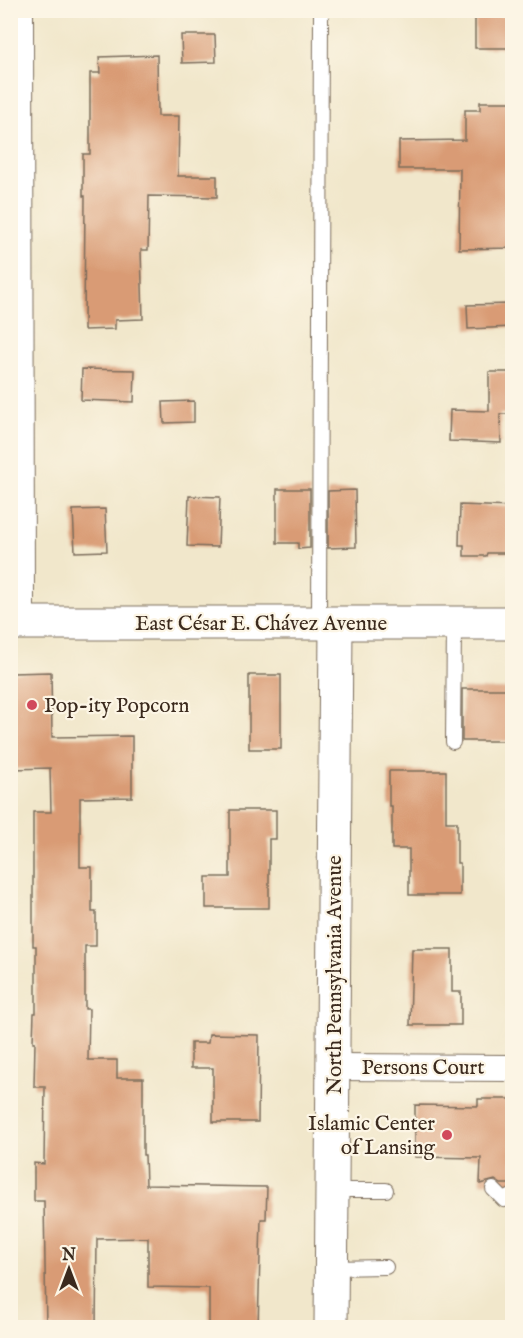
<svg xmlns="http://www.w3.org/2000/svg" width="523" height="1338" viewBox="0 0 523 1338" font-family="'IM FELL English',serif">
<rect width="100%" height="100%" fill="#fcf5e5"/>
<filter id="ink" filterUnits="userSpaceOnUse"><feTurbulence type="fractalNoise" baseFrequency=".0167" numOctaves="2"/><feDisplacementMap in="SourceGraphic" scale="12" xChannelSelector="R" yChannelSelector="G"/><feConvolveMatrix kernelMatrix="1 2 1 2 8 2 1 2 1" color-interpolation-filters="sRGB"/></filter>
<filter id="wash" filterUnits="userSpaceOnUse"><feTurbulence type="fractalNoise" baseFrequency=".008" numOctaves="4" result="noise"/><feDisplacementMap in="SourceGraphic" scale="24" xChannelSelector="R" yChannelSelector="G"/><feGaussianBlur stdDeviation="1.35" result="paint"/><feColorMatrix in="noise" values="0 0 0 0 0 0 0 0 0 0 0 0 0 0 0 0 0 1.4 0 .05"/><feComposite in="paint" operator="in"/></filter>
<g filter="url(#wash)">
<rect width="100%" height="100%" fill="#f1e7cb"/>
<g id="blocks">
<path fill="#d99b74" d="M 475,15 L 513,16 L 513,48 L 475,48 Z
M 181,35 L 215,35 L 216,62 L 182,63 Z
M 157,55 L 158,116 L 179,116 L 178,176 L 217,176 L 217,197 L 149,196 L 148,250 L 141,250 L 143,319 L 115,320 L 115,329 L 84,330 L 85,196 L 83,196 L 83,154 L 90,154 L 90,73 L 100,73 L 99,57 Z
M 480,102 L 513,102 L 513,248 L 459,249 L 460,169 L 399,169 L 399,141 L 465,140 L 465,110 L 480,110 Z
M 513,304 L 513,327 L 468,329 L 467,305 Z
M 82,369 L 135,370 L 134,402 L 81,400 Z
M 489,372 L 513,372 L 513,414 L 500,414 L 501,443 L 449,441 L 450,410 L 489,411 Z
M 194,401 L 194,422 L 164,423 L 163,402 Z
M 277,489 L 310,489 L 310,548 L 298,549 L 298,543 L 277,543 Z
M 355,490 L 356,547 L 328,548 L 328,491 Z
M 189,496 L 220,497 L 218,547 L 187,546 Z
M 460,505 L 513,507 L 513,553 L 487,553 L 486,556 L 464,556 L 464,545 L 459,545 Z
M 105,509 L 107,551 L 75,552 L 73,510 Z
M 51,672 L 52,737 L 132,736 L 132,797 L 80,798 L 80,867 L 92,867 L 92,912 L 96,912 L 96,946 L 85,946 L 85,1009 L 89,1009 L 88,1060 L 117,1060 L 117,1078 L 143,1078 L 143,1155 L 145,1155 L 146,1185 L 267,1187 L 266,1219 L 261,1219 L 258,1328 L 209,1328 L 209,1288 L 148,1287 L 148,1238 L 97,1239 L 96,1328 L 46,1328 L 44,1201 L 34,1201 L 34,1163 L 44,1164 L 45,1087 L 34,1087 L 35,1042 L 33,1042 L 34,1013 L 36,1013 L 36,946 L 33,946 L 33,812 L 51,812 L 50,768 L 13,769 L 12,673 Z
M 249,675 L 281,675 L 281,749 L 249,749 Z
M 462,689 L 513,689 L 513,741 L 462,741 Z
M 389,771 L 446,771 L 446,822 L 457,822 L 457,863 L 460,863 L 460,895 L 409,895 L 409,849 L 392,849 L 392,806 L 389,806 Z
M 230,810 L 276,810 L 276,839 L 269,839 L 269,908 L 206,908 L 206,877 L 230,877 Z
M 412,949 L 452,949 L 452,992 L 461,992 L 461,1025 L 410,1025 Z
M 209,1034 L 259,1035 L 258,1122 L 213,1122 L 213,1068 L 191,1068 L 191,1043 L 208,1043 Z
M 478,1099 L 513,1099 L 513,1184 L 501,1184 L 495,1180 L 480,1184 L 481,1158 L 415,1157 L 415,1105 L 478,1106 Z"/>
</g>
</g>
<g filter="url(#ink)">
<use href="#blocks" fill-opacity="0" stroke="#7b6c5b" stroke-width="1.5"/>
<g fill="none" stroke-linecap="round" stroke-linejoin="round">
<defs>
<path id="service" d="M 319,623 L 321,10
M 453,742 L 454,623
M 493,1189 L 504,1200 L 512,1196
M 333,1190 L 386,1190
M 332,1268 L 386,1267"/>
<path id="minor" d="M 20,10 L 21,622
M 333,1067 L 512,1068"/>
<path id="tertiary" d="M 10,623 L 512,623
M 331,1328 L 336,623"/>
</defs>
<use href="#service" stroke="#7b6c5b" stroke-width="16"/>
<use href="#minor" stroke="#7b6c5b" stroke-width="28"/>
<use href="#tertiary" stroke="#7b6c5b" stroke-width="35"/>
<use href="#service" stroke="#fff" stroke-width="14"/>
<use href="#minor" stroke="#fff" stroke-width="26"/>
<use href="#tertiary" stroke="#fff" stroke-width="33"/>
</g>
</g>
<g fill="#d1495b" stroke="#fcf5e5" stroke-width="2">
<circle cx="32" cy="705" r="6"/>
<circle cx="447" cy="1135" r="6"/>
</g>
<g text-anchor="middle" stroke-width="4.5" stroke-linejoin="round" paint-order="stroke">
<g font-size="21" fill="#3b2a1e" stroke="#fcf5e5">
<text x="261" y="630">East César E. Chávez Avenue</text>
<text transform="translate(334 975) rotate(-90)" y="7">North Pennsylvania Avenue</text>
<text x="423" y="1074">Persons Court</text>
</g>
<g font-size="21" fill="#3b2a1e" stroke="#fcf5e5" text-anchor="start">
<text x="44" y="712">Pop-ity Popcorn</text>
<text x="435" y="1130" text-anchor="end">Islamic Center<tspan x="435" dy="24">of Lansing</tspan></text>
</g>
</g>
<rect width="523" height="1338" fill="none" stroke="#fcf5e5" stroke-width="36"/>
<g transform="translate(69 1269)" stroke="#fcf5e5" stroke-width="4.5" paint-order="stroke">
<path d="M0-4.5L10 22L0 15L-10 22Z" fill="#3b2a1e"/>
<text y="-9" font-size="16" font-weight="bold" text-anchor="middle" fill="#3b2a1e">N</text>
</g>
</svg>
